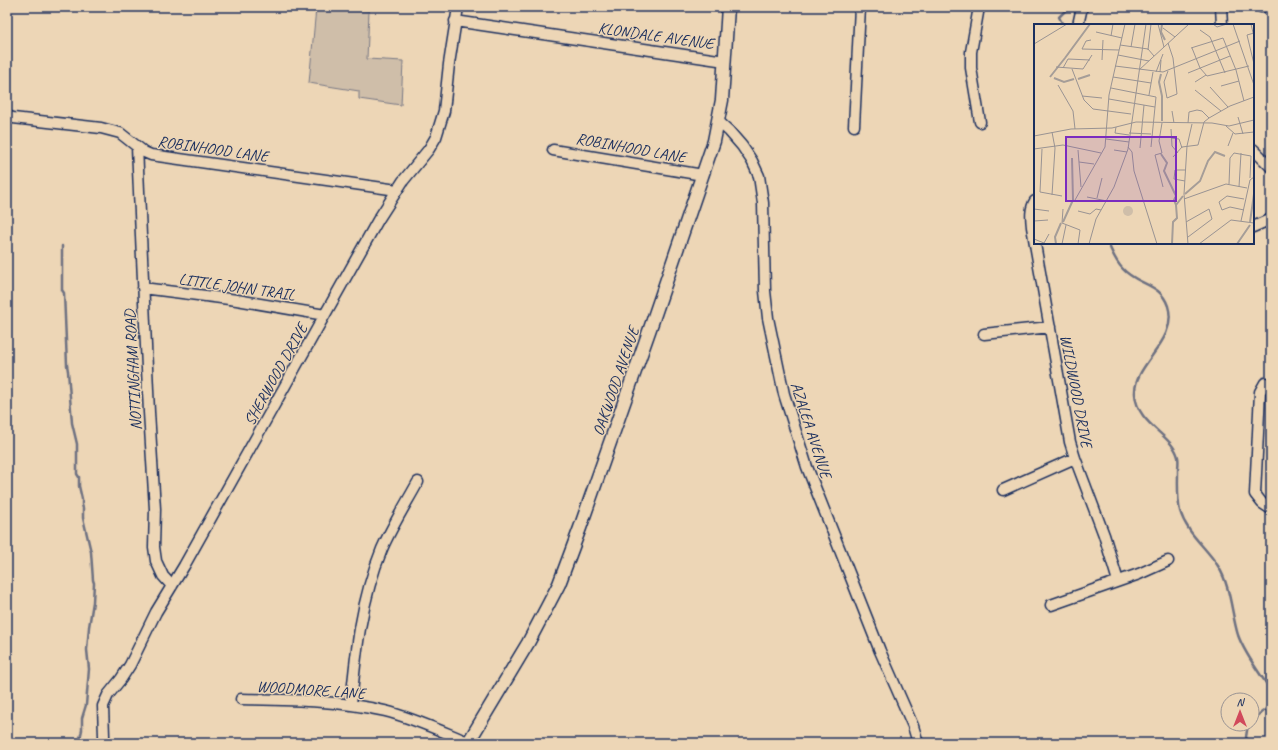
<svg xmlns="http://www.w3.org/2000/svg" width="1278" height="750" viewBox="0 0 1278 750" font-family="Caveat,sans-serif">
<rect width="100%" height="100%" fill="#edd6b6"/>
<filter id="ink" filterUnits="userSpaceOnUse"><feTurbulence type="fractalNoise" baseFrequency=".025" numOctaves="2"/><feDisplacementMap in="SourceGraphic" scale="8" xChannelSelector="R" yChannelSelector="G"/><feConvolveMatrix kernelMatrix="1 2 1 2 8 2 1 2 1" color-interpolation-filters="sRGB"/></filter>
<g filter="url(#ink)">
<path fill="#cfbea9" stroke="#757684" d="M 316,8 L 369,11 L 367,59 L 403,61 L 401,105 L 359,99 L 359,91 L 309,83 Z"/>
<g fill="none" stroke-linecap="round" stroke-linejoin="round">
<path stroke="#6e7181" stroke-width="2.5" d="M 1063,25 L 1059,17 L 1069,7
M 1108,243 C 1113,255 1119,268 1130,275 C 1145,286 1161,286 1168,306 C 1179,341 1133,364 1135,394 C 1137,425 1172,434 1178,457 C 1179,461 1178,466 1178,470 C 1178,484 1177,498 1180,511 C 1187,534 1206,547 1218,566 C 1231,587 1231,612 1238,635 C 1244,653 1259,672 1270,689 L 1271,693
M 62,246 L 62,290 L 64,293 L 67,365 L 68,371 L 72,423 L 77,444 L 77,474 L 79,477 L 79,486 L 82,499 L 82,505 L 83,508 L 83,518 L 91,552 L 93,580 L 94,583 L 93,602 L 89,627 L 87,650 L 89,669 L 86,705 L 82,718 L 82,730 L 79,743
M 1252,719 L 1265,710 L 1271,702
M 1248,724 L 1246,737 L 1249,743"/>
<defs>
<path id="minor" d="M 979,7 L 971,52 L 971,68 L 980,122
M 1221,7 L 1222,25
M 1261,7 L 1271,7
M 455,21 L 725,61
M 1078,25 L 1082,7
M 7,116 L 13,118 L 101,128 L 120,133 L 144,152 L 151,155 L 397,190
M 718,121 L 729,131 L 742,146 L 752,161 L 759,176 L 763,203 L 765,291 L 768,318 L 784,394 L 807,467 L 880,651 L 913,726 L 918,743
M 854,126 L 860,7
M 137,147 L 149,412 L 155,509 L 154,547 L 156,561 L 163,576 L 172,586
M 1253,149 L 1271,167
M 553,150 L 703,175
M 1035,201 C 1030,209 1031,218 1032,227 L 1070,442 L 1075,458 L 1104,535 L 1118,581
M 1253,227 L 1271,219
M 143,288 L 237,300 L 325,315
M 984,334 L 1050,327
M 1271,384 L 1265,383 L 1260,392 L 1255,494 L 1262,503 L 1271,509
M 1003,490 L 1075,458
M 1051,605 L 1139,574 L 1168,561
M 241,699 C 289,700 338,700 385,711 C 413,718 441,731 468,742
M 351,704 C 356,651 361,600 382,549 C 392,526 406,504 418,482
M 104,736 L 103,706 L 108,695 L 121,679 L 130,665 L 156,612 L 184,566 L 378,220 L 403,181 L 429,149 L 436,137 L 444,111 L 449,64 L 458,7"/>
<path id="tertiary" d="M 468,743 L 528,643 L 547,607 L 559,584 L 580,528 L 653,320 L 714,141 L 722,100 L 728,7"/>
</defs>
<use href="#minor" stroke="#1b2f5e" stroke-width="13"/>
<use href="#tertiary" stroke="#1b2f5e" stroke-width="15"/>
<use href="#minor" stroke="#edd6b6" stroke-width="10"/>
<use href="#tertiary" stroke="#edd6b6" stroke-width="12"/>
</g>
</g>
<g text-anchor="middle" stroke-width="3" stroke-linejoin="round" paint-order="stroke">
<g font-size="16" fill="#1b2f5e" stroke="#edd6b6">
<text transform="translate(656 35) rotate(8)" y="6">KLONDALE AVENUE</text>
<text transform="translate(631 147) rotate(10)" y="6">ROBINHOOD LANE</text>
<text transform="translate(213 148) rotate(8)" y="6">ROBINHOOD LANE</text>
<text transform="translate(237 286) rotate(8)" y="6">LITTLE JOHN TRAIL</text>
<text transform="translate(132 370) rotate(-93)" y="6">NOTTINGHAM ROAD</text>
<text transform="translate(275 374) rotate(-61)" y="6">SHERWOOD DRIVE</text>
<text transform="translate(615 381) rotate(-71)" y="6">OAKWOOD AVENUE</text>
<text transform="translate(1077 391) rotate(79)" y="6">WILDWOOD DRIVE</text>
<text transform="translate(812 430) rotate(72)" y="6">AZALEA AVENUE</text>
<text transform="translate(311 689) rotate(4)" y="6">WOODMORE LANE</text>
</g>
</g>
<g transform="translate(1034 24)">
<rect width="220" height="220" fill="#edd6b6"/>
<path d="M89 187a5 5 0 1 1 10 0a5 5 0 1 1-10 0Z" fill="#cfbea9"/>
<path fill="none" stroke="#a59d98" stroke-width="2" d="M 128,0 L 127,8 L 131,16M 31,34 L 56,0M 127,50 L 125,58 L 128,72 L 128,97M 16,53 L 31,34M 20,54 L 30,58 L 40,55M 44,55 L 56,51M 127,130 L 133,139 L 130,147 L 142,172 L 140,176 L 142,181M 151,170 L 166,157 L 174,137 L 181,128 L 191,132M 29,198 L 39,176 L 38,134M 216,198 L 220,170M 22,220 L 21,213 L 27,199M 138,220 L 139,198 L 143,194 L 142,181 L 149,172M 203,220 L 216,201"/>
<path fill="none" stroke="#999393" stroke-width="1" d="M 124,0 L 130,23M 179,0 L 183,3 L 193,0M 199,0 L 220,61M 217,0 L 220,13M 129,4 L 141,13M 166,6 L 176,13 L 191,49M 62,8 L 88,14M 220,9 L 213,11 L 220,40M 77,12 L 79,0M 57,16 L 52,17 L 48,25 L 85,26M 0,20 L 33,0M 86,21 L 114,25 L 120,32M 97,23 L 101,0M 157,24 L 189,14 L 202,46 L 210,77M 158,24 L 166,44 L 173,52 L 215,42M 114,26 L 117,0M 84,31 L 115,37M 68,36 L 69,16M 81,42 L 129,48 L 206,17M 22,43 L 49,45 L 58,31M 29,44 L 34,35 L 56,36M 38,45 L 50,76 L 59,85 L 97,90M 105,46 L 155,0M 134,47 L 130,58 L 133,74 L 143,70 L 139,34 L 134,19M 122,48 L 129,30M 126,48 L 127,36M 154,49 L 196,32M 79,53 L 117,59M 161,58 L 172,51M 24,61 L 39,87 L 41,105M 187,62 L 205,57M 176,63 L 194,83M 77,64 L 122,73 L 117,123M 161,66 L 187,87M 115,71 L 119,48M 48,72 L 68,74M 75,75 L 121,83M 138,87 L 140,99M 204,93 L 209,110M 128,99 L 125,117 L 128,129 L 121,131 L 129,163M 154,99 L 155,88 L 163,86 L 168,87 L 175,94M 192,102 L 201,110 L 220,108M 82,103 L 81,109 L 95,111M 137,105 L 138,122 L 144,129M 18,108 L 21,124 L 18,171M 95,109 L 117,110M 0,112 L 37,105 L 78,104 L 102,98 L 178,99 L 195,102 L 220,96M 137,114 L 145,115 L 148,124M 72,115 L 95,118M 194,122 L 199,109M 94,123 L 98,128 L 100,147 L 123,220M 106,124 L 110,81M 0,125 L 29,121 L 67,129M 8,125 L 6,168 L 28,172M 44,126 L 47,163M 80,126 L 93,128M 139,133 L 148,123 L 164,121 L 170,98 L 175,94 L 196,82 L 220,73M 45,138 L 60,140M 151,157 L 140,155 L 141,146 L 152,146M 195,160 L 196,134 L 200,129 L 217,132 L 216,154M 205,163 L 207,129M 53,173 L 73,177M 63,174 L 68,154M 150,175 L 192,160 L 213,164M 41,176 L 71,123 L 75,71 L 91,0M 0,185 L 15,187M 29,185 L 28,199 L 46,206 L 44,220M 210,186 L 196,183 L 188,186 L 185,178 L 193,172 L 210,175M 44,187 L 56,190 L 62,185 L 67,186M 0,197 L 14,196M 207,197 L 216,156 L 220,153M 152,198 L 175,185 L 178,195 L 154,213M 0,215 L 10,219 L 15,210M 28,220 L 32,201M 55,220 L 62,195 L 80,163 L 94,125 L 112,0M 154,220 L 150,170 L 153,122 L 158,100M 165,220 L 197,196 L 220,199"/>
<path fill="#7b2cbf" fill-opacity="0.15" stroke="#7b2cbf" stroke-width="2" d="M 32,113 L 142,113 L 142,177 L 32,177 Z"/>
<rect width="220" height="220" fill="none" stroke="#1b2f5e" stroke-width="2"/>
</g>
<rect width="1278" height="750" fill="none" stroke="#edd6b6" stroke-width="24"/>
<rect x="12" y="12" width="1254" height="726" fill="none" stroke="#1b2f5e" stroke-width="1.5" filter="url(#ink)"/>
<g transform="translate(1240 712)"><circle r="19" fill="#edd6b6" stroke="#999393"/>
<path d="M0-3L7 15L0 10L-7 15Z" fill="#d1495b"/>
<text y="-6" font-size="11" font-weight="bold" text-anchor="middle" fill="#1b2f5e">N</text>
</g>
</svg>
